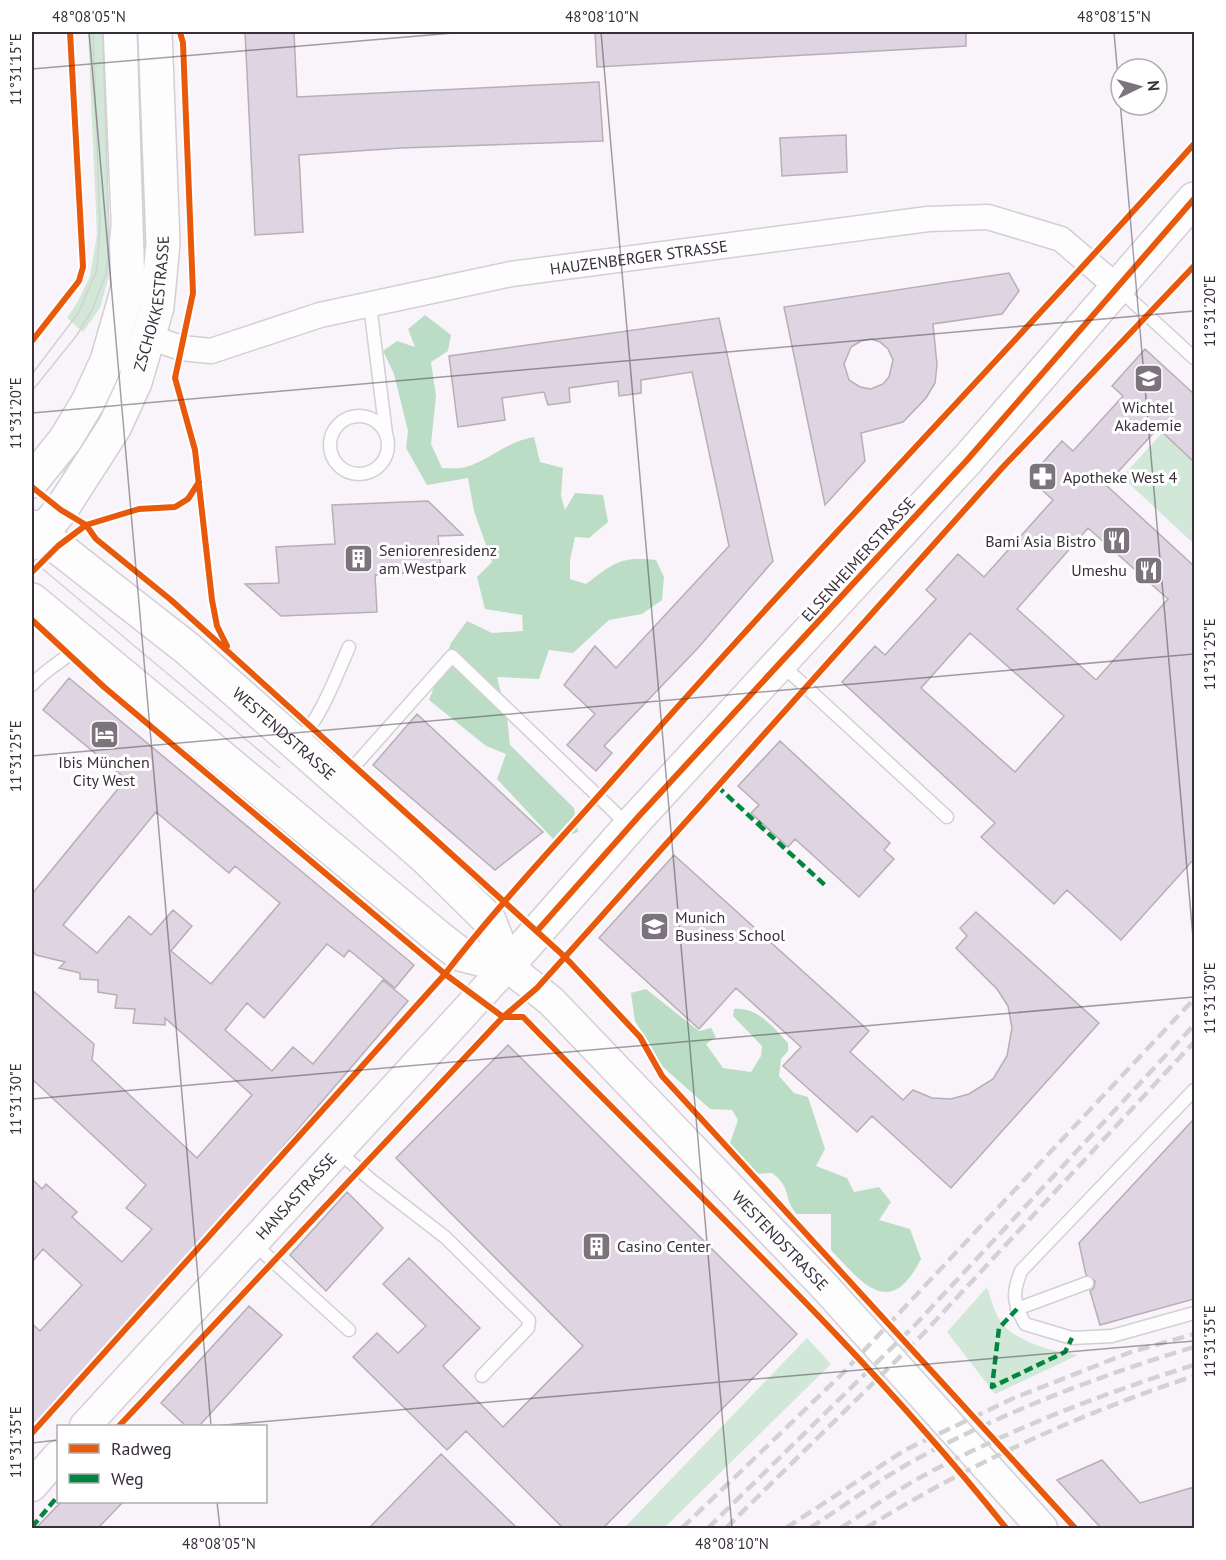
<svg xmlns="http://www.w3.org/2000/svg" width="1226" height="1560" viewBox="0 0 1226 1560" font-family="'PT Sans',sans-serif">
<rect width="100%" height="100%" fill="#f9f4f9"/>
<path fill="#d1e7d8" d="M 88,32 L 107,32 L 113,261 L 100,308 L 83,332 L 67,318 L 78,301 L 90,276 L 97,234 Z
M 130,32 L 143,32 C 145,78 147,125 150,172 C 152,217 154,260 146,304 C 134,368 105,424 67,476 L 62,473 C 103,418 163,309 139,240 Z
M 1163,432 L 1194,462 L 1194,544 L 1122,477 Z
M 987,1287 C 991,1299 996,1317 1004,1326 C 1024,1345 1052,1351 1078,1355 L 995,1394 L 947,1332 Z
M 807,1338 L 831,1364 L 664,1528 L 624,1528 Z"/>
<path fill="#bbddc6" d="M 425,315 L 451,335 L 448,351 L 431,362 L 436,396 L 431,444 L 442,468 C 450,468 458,469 466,467 C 490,460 508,441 534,437 L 540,462 L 563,468 L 561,496 L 565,510 L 575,493 L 603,495 L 608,522 L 589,538 L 575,537 L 570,560 L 570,579 L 586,584 C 614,563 620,556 656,560 L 664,577 L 662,600 L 642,614 L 609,620 L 573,653 L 549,650 L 539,679 L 497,677 L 507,717 L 510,745 L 574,808 L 578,832 L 554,840 L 497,779 L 506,754 L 486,746 L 429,700 L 451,643 L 467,621 L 492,633 L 523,631 L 522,615 L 485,609 L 477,577 L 492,562 L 474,511 L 468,478 L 427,485 L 406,448 L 408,431 L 394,374 L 383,351 L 397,341 L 415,347 L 408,329 Z
M 646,989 L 699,1031 L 711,1028 L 716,1037 L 706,1044 L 723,1068 L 751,1072 L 761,1056 L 762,1046 L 733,1016 L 734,1009 C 758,1007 773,1027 788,1043 L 788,1051 L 781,1059 L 779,1076 L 794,1093 L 808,1097 L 825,1149 L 816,1166 L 847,1178 L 854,1192 L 879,1187 L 891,1202 L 879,1220 L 910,1229 L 921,1259 C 890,1320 863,1284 831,1250 L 831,1214 L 797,1214 C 783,1201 793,1188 772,1173 L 754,1174 L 730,1143 L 738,1120 L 732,1110 L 710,1109 L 662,1066 L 635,1021 L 631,993 Z"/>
<path fill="#dfd4e1" stroke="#b5afb6" stroke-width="1.5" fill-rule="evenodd" d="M 245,32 L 294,32 L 297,97 L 599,82 L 603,141 L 401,148 L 299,155 L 303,232 L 255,235 Z
M 595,32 L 966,32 L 966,46 L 597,67 Z
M 846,135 L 847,172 L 782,176 L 780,138 Z
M 1009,273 L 1019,291 L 1002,314 L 933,324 L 937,365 L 935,383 L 926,398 L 903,422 L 861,433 L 865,461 L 825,505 L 784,307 ZM 871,339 L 880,342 L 888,349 L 893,360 L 889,377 L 883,384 L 871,389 L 860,387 L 849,380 L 844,364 L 851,347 L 861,341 Z
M 719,318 L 773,561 L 698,648 L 604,746 L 612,753 L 596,771 L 567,745 L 595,714 L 564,685 L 595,646 L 616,668 L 729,546 L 692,372 L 641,380 L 641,393 L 619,396 L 618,381 L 569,388 L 570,402 L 548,405 L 544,392 L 502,398 L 505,420 L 458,427 L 449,356 Z
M 1145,349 L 1194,394 L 1194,462 L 1158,428 L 1106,485 L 1194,566 L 1194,859 L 1121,940 L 1067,890 L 1054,904 L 981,837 L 995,823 L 842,682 L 875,646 L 885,655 L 936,599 L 926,590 L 958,554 L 984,577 L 1053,500 L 1029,478 L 1062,441 L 1073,451 L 1123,396 L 1112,386 ZM 1088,528 L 1168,599 L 1096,680 L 1017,609 ZM 970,633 L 1064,716 L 1015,772 L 921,688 Z
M 428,501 L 463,535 L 438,536 L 441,571 L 375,575 L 377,612 L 281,616 L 245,584 L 279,583 L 276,547 L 335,544 L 332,505 Z
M 69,678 L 414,965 L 395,988 L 349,950 L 344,957 L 327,944 L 264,1018 L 247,1003 L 225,1030 L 272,1071 L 293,1047 L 313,1064 L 383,980 L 408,1001 L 187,1259 L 32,1427 L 32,1324 L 40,1331 L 82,1285 L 43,1249 L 32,1262 L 32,1179 L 42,1189 L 46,1184 L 77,1212 L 72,1217 L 122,1262 L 152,1229 L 126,1208 L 146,1185 L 32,1079 L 32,990 L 94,1044 L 92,1060 L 197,1158 L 252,1095 L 165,1018 L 165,1025 L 133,1023 L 135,1009 L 115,1008 L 117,995 L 98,992 L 98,980 L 80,979 L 80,973 L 59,968 L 65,962 L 36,955 L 32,949 L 32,894 L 126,779 L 43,710 ZM 156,812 L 229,873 L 235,866 L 280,903 L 211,984 L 171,951 L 192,926 L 173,910 L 151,935 L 129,916 L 97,953 L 63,925 Z
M 417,714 L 543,832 L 495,870 L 373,765 Z
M 780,741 L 890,843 L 884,850 L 894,859 L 859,897 L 795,839 L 788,847 L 751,813 L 759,805 L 738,786 Z
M 674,855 L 869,1031 L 850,1052 L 903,1100 L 913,1090 L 932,1098 L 951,1099 L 969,1094 L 993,1079 L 1007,1056 L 1012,1028 L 1008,1006 L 997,989 L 956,948 L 967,936 L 960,928 L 976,912 L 1099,1023 L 951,1188 L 872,1116 L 857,1132 L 783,1066 L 801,1047 L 736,988 L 699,1029 L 599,938 Z
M 508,1045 L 797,1334 L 603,1528 L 563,1528 L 466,1431 L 447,1450 L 353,1357 L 377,1333 L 398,1353 L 426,1326 L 383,1284 L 409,1258 L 480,1328 L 443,1366 L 503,1427 L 583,1346 L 396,1158 Z
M 1194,1119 L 1194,1299 L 1100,1325 L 1090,1291 L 1094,1288 L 1095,1281 L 1086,1275 L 1079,1243 Z
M 347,1192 L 383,1228 L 326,1291 L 290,1255 Z
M 249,1306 L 282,1335 L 199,1426 L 186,1426 L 161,1403 Z
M 441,1454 L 517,1528 L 369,1528 Z
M 1102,1460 L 1140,1503 L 1194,1487 L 1194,1528 L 1101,1528 L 1057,1480 Z
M 61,1502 L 123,1502 L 98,1528 L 36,1528 Z"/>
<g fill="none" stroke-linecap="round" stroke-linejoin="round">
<defs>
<path id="service" d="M 1118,288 L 1194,358
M 370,305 L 386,434
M330 445a29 29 0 1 1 58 0a29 29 0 1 1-58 0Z
M 781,664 L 947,817
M 32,685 C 46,668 66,660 81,644
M 298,743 C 322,715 334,681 349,647
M 341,781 L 452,656 L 629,826
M 1194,1090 L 1021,1271 C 1012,1294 1013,1302 1025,1324 L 1072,1338 L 1112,1336 L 1194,1313
M 338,1151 L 371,1180 L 445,1237 L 529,1320 L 528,1328 L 482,1376
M 253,1243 L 349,1330
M 1017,1309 L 1087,1283"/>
<g id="minor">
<path id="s1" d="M 150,337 L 181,348 L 211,351 L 320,315 L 511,274 L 928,219 L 988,217 L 1061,239 L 1117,287"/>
</g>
<g id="tertiary">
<path id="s2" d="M 85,1426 L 507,966 L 551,1001 L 826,1288 L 1042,1528"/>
<path d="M 32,1486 L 58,1456"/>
</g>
<g id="secondary">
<path d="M 32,481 L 65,440 L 88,402 L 107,361 L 128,288 L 120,32"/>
<path id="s3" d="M 32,527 L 188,649 L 425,857 L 489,920 L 507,966"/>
<path id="s4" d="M 32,543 L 61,510 L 115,426 L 135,382 L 157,307 L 163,243 L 155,32"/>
<path d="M 32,600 L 438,937 L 460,954 L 507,966"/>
<path d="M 507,966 L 639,816 L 968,459 L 1194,199"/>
</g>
</defs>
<use href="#service" stroke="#d4ced6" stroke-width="15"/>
<use href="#minor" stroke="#d4ced6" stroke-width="27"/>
<use href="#tertiary" stroke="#d4ced6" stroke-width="33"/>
<use href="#secondary" stroke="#d4ced6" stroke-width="36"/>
<use href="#service" stroke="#fefdfe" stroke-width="12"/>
<use href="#minor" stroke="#fefdfe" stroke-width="24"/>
<use href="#tertiary" stroke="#fefdfe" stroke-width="30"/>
<use href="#secondary" stroke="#fefdfe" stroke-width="33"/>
<path stroke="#d3d1d3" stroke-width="1.5" d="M 32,374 L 79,312 L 97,269 L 100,226 L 93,32
M 32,391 L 77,335 L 93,308 L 106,274 L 111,224 L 103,32
M 32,560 L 280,768"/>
<path stroke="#d3d1d3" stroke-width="4.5" stroke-dasharray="12 6" stroke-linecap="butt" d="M 682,1528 L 842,1374 L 1194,999
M 708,1528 L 916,1324 L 1194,1025
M 726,1528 L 923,1334 L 1194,1042
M 786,1528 L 905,1450 L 1014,1398 L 1131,1352 L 1194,1334
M 810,1528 C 844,1506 877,1481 913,1461 C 1001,1413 1098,1376 1194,1347
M 841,1528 C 867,1511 894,1492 921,1477 C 1008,1430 1101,1394 1194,1365
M 866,1528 C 969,1464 1079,1414 1194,1376"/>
<path stroke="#00873e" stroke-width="4.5" stroke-dasharray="9 4.5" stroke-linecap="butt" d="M 717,786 L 758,824 L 761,822
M 758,824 L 827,887
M 1017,1309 L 999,1328 L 992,1387 L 1065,1352 L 1072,1338
M 32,1527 L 58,1496"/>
<defs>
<path id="cycleway" d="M 180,32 L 183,43 L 193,293 L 175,378 L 195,450 L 212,600 L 217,626 L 227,646
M 32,341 L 79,281 L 83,267 L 70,32
M 32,487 L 61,510 L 86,525 L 96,539 L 171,600 L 565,957 L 640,1037 L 662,1076 L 1075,1528
M 32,572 L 58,546 L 86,525 L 139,509 L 175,507 L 188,499 L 199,482
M 32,620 L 104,687 L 445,974 L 503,1017 L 523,1017 C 686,1185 860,1345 1006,1528
M 537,931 L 639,816 L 968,459 L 1194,199
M 119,1426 L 503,1017 L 537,988 L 565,957 L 1002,468 L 1194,266
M 32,1433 L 445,974 C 499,904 560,840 618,774 C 806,560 1004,356 1194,144"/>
</defs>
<use href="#cycleway" stroke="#fff" stroke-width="10"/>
<use href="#cycleway" stroke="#e8590c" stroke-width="6"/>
</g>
<path fill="none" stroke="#382f3a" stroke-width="1.5" stroke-opacity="0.45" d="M 89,32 L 211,1426M 601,32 L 732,1528M 1114,32 L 1194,949M 32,69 L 465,32M 32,413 L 1194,311M 32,756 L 1194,654M 32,1099 L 1194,997M 214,1426 L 1194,1341M 32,1443 L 58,1440M 217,1502 L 220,1528"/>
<defs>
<symbol id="school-square" viewBox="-11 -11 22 22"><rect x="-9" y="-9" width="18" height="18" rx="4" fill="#7c747d" stroke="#fff"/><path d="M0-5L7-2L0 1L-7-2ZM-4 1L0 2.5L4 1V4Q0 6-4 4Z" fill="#fff"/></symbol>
<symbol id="pharmacy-square" viewBox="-11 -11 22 22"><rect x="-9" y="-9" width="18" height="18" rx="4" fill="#7c747d" stroke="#fff"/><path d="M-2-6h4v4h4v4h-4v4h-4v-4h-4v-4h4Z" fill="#fff"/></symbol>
<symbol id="restaurant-square" viewBox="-11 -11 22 22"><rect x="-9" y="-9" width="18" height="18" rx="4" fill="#7c747d" stroke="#fff"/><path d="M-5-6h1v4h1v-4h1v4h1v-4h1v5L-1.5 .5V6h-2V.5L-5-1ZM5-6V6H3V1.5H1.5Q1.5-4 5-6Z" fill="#fff"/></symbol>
<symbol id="building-square" viewBox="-11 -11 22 22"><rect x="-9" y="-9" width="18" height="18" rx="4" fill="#7c747d" stroke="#fff"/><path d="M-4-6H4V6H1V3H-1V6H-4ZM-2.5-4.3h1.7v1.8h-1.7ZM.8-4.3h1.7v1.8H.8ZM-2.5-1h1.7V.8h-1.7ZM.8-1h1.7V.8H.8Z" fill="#fff"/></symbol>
<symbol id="hotel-square" viewBox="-11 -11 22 22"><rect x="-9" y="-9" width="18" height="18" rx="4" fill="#7c747d" stroke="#fff"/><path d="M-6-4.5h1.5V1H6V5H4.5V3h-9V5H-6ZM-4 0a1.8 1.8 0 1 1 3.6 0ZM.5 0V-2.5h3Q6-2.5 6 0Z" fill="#fff"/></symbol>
<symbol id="university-square" viewBox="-11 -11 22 22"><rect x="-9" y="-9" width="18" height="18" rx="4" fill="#7c747d" stroke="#fff"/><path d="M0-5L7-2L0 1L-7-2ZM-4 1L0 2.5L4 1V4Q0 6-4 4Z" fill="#fff"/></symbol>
</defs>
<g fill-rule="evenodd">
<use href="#school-square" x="1132" y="362" width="33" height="33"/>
<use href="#pharmacy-square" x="1026" y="460" width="33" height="33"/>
<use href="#restaurant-square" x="1100" y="524" width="33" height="33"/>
<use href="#building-square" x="342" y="542" width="33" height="33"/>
<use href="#restaurant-square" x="1132" y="554" width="33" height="33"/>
<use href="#hotel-square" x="88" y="718" width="33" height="33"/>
<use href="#university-square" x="638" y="910" width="33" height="33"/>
<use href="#building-square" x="580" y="1230" width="33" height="33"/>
</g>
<g text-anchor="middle" stroke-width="6" stroke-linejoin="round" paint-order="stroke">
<g font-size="16" fill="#382f3a" stroke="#fff">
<text dy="6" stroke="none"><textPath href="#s1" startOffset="502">HAUZENBERGER STRASSE</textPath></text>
<text dy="6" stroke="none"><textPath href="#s4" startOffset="273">ZSCHOKKESTRASSE</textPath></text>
<text transform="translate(858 559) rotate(-48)" y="6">ELSENHEIMERSTRASSE</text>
<text dy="6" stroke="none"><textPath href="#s3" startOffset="326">WESTENDSTRASSE</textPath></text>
<text dy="6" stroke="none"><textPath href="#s2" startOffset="312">HANSASTRASSE</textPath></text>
<text dy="6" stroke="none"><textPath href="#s2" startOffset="1012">WESTENDSTRASSE</textPath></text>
</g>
<g font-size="16" fill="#382f3a" stroke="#fff" text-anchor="start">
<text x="1148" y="413" text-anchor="middle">Wichtel<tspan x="1148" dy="18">Akademie</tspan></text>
<text x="1063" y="483">Apotheke West 4</text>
<text x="1096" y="547" text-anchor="end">Bami Asia Bistro</text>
<text x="379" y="556">Seniorenresidenz<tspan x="379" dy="18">am Westpark</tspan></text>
<text x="1127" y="576" text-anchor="end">Umeshu</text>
<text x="104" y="768" text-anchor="middle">Ibis München<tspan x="104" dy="18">City West</tspan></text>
<text x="675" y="923">Munich<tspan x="675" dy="18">Business School</tspan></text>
<text x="617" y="1252">Casino Center</text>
</g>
</g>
<rect width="1226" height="1560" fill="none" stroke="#ffffff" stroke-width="66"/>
<rect x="57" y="1425" width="210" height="78" fill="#ffffff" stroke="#afacb0" stroke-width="1.5"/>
<rect x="69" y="1444" width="30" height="9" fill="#e8590c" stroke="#afacb0" stroke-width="1.5"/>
<text x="111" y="1455" font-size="18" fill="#382f3a">Radweg</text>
<rect x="69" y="1474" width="30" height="9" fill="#00873e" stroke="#afacb0" stroke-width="1.5"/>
<text x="111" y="1485" font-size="18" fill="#382f3a">Weg</text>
<g transform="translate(1139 87) rotate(85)"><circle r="28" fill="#ffffff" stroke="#afacb0" stroke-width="1.5"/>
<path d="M0-4.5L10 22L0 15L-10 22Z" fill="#7c747d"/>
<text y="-9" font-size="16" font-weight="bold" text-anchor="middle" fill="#382f3a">N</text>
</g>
<rect x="33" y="33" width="1160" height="1494" fill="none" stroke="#382f3a" stroke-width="2"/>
<g font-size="15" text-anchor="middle" fill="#382f3a">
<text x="89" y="22">48°08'05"N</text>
<text x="602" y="22">48°08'10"N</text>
<text x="1114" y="22">48°08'15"N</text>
<text transform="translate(16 69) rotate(-90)" y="5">11°31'15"E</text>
<text transform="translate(1210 311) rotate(-90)" y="5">11°31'20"E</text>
<text transform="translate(16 413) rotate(-90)" y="5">11°31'20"E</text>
<text transform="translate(1210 654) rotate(-90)" y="5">11°31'25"E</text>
<text transform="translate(16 756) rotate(-90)" y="5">11°31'25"E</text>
<text transform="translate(1210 998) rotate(-90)" y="5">11°31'30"E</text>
<text transform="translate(16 1099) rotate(-90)" y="5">11°31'30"E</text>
<text transform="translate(1210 1341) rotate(-90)" y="5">11°31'35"E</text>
<text transform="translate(16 1442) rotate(-90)" y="5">11°31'35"E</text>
<text x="219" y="1549">48°08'05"N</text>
<text x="732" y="1549">48°08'10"N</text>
</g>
</svg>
